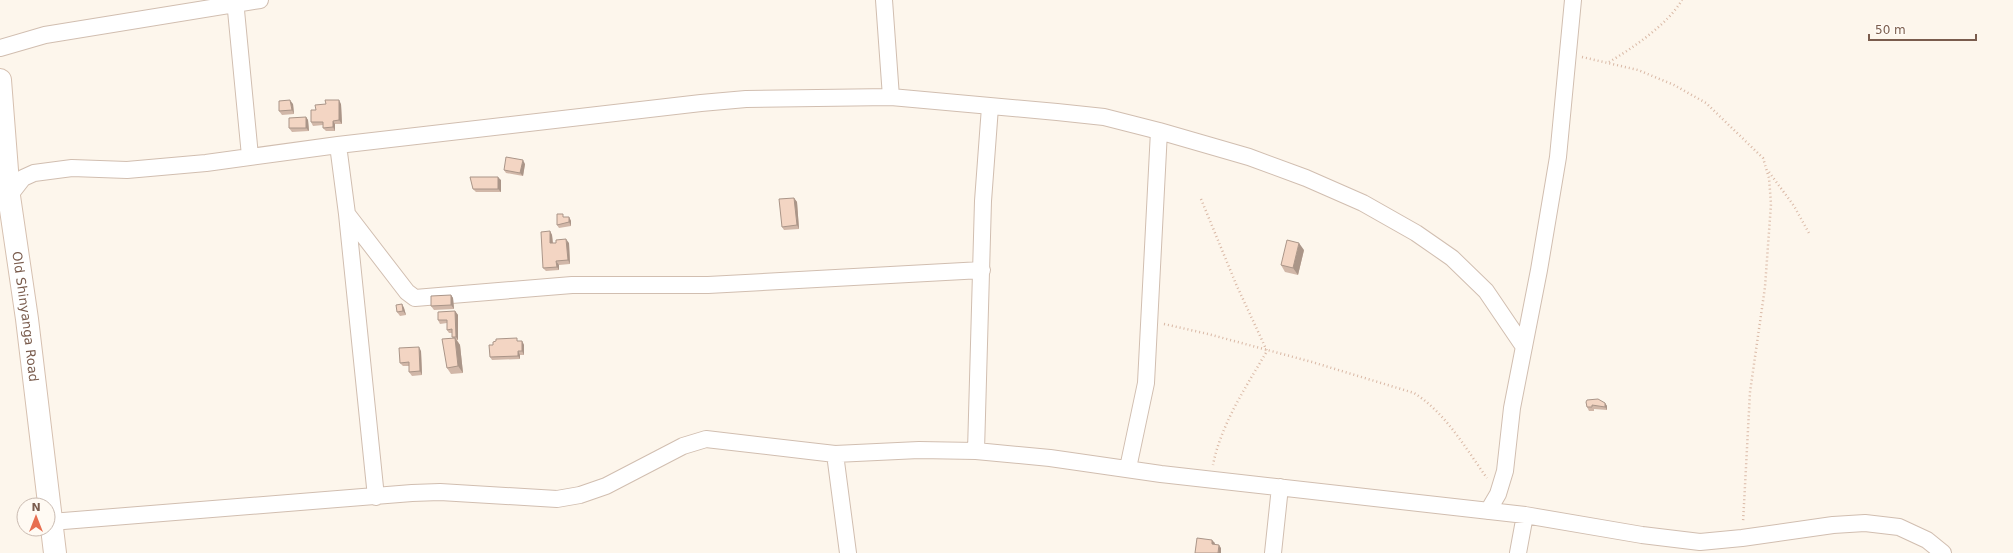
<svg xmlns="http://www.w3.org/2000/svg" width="2013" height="553" viewBox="0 0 2013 553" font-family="'DejaVu Sans',sans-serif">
<rect width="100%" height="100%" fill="#fdf6ec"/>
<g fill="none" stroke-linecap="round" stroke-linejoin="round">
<defs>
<path id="minor" d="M 235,0 L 250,156
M 884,0 L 891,97
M 0,48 L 45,35 L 260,0
M 338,145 L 347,214 L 376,497
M 9,196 L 23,178 L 34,173 L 72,168 L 127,170 L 206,163 L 338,145 L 701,103 L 746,99 L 891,97 L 1057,112 L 1104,117 L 1159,131 L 1249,157 L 1306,178 L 1363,203 L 1416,233 L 1452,258 L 1486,291 L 1524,347
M 347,214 L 407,292 L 415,298 L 572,285 L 708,285 L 982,270
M 976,451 L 983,201 L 990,107
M 835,454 L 848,553
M 1128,468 L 1146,383 L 1159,131
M 1488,511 L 1498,494 L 1505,471 L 1512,408 L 1539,270 L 1558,157 L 1573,0
M 51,522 L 412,493 L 440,492 L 557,499 L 580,495 L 606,486 L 683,446 L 706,439 L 835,454 L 919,450 L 976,451 L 1050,458 L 1161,474 L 1525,515 L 1642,535 L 1700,542 L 1742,538 L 1833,525 L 1865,523 L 1899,527 L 1927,540 L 1943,553
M 1273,553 L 1280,487
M 1518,553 L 1525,515"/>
<g id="secondary">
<path id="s1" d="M 0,80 L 9,196 L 27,319 L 55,553"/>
</g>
</defs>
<use href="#minor" stroke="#d1beb0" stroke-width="18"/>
<use href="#secondary" stroke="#d6c0b0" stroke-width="24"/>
<path stroke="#d9b8a5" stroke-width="2.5" stroke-dasharray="1 3" stroke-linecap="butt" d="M 1582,57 L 1638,70 L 1674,85 L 1706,103 L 1763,158 L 1769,178 L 1771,204 L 1765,287 L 1750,392 L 1743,523
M 1609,62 C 1633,48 1668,24 1682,0
M 1769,172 L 1794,206 L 1810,235
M 1201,199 L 1236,284 L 1267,351 C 1246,387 1221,424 1213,465
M 1164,324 L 1208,334 L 1312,362 L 1414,393 C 1446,413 1466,449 1487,478"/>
<use href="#minor" stroke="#fff" stroke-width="16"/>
<use href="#secondary" stroke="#fff" stroke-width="22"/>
</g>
<path fill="#d1b7a8" d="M 293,104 L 294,114 L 282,115 L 279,111 Z
M 341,104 L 342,124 L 335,124 L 335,131 L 326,131 L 323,128 L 323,125 L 313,126 L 311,122 L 316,110 Z
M 306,117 L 308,120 L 309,131 L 292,132 L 289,128 Z
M 525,164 L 523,176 L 506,173 L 504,170 Z
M 501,180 L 501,192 L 476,192 L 473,189 Z
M 794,198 L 797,202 L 799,229 L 784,230 L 782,227 Z
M 566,217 L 569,217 L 571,221 L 571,226 L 559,228 L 557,225 Z
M 550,231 L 552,235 L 553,243 L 569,243 L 570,264 L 559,265 L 559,270 L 546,271 L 543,268 Z
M 1304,250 L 1298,275 L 1285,272 L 1281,265 Z
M 451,295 L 453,298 L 454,309 L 434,310 L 431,306 Z
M 402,304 L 404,308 L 406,315 L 400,316 L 397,312 Z
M 455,311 L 458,315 L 458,340 L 457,340 L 460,345 L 463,373 L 451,374 L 447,368 L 453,338 L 452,337 L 452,333 L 449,333 L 447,330 L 447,323 L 440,324 L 438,320 Z
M 519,341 L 522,341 L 524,345 L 524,355 L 520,355 L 520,359 L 492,360 L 490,357 Z
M 421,351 L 422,375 L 412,376 L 409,372 L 409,366 L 403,366 L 400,363 Z
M 1586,402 L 1605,403 L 1607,406 L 1607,410 L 1594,409 L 1594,411 L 1589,411 L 1587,407 Z"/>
<path fill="#aa9588" d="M 290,100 L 293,104 L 294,114 L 292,110 Z
M 339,100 L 341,104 L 342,124 L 339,120 Z
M 306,117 L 308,120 L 309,131 L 306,128 Z
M 333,121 L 335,124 L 335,131 L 333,127 Z
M 523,160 L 525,164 L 523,176 L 520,173 Z
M 498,177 L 501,180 L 501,192 L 498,189 Z
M 794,198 L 797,202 L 799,229 L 797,225 Z
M 569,217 L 571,221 L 571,226 L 569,222 Z
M 550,231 L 552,235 L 553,246 L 550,243 Z
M 566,239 L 569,243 L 570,264 L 568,260 Z
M 1299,243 L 1304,250 L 1298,275 L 1293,268 Z
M 556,261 L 559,265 L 559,270 L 557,267 Z
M 451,295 L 453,298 L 454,309 L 451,305 Z
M 402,304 L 404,308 L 406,315 L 403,311 Z
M 455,311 L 458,315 L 458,340 L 456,337 Z
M 455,338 L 460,345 L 463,373 L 458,366 Z
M 522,341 L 524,345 L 524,355 L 522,351 Z
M 419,347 L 421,351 L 422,375 L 420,371 Z
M 518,351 L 520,355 L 520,359 L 518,356 Z
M 1605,403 L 1607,406 L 1607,410 L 1605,407 Z
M 1212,540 L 1215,543 L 1214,547 L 1212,544 Z
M 1219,545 L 1221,548 L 1221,553 L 1218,553 Z"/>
<path fill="#f3d5c3" stroke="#aa9588" d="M 290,100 L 292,110 L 279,111 L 279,101 Z
M 325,100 L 339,100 L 339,120 L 333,121 L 333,127 L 323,128 L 323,122 L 311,122 L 311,110 L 316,110 L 315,105 L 326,104 Z
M 306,117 L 306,128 L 289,128 L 289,118 Z
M 506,157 L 523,160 L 520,173 L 504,170 Z
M 470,177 L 498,177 L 498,189 L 473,189 Z
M 794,198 L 797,225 L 782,227 L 779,199 Z
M 557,214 L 563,214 L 563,217 L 569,217 L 569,222 L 557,225 Z
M 550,231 L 550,243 L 556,243 L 556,240 L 566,239 L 568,260 L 556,261 L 557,267 L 543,268 L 541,232 Z
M 1287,240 L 1299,243 L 1293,268 L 1281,265 Z
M 451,295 L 451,305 L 431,306 L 431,296 Z
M 402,304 L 403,311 L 397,312 L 396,305 Z
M 455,311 L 456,337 L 452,337 L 452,329 L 447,330 L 447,320 L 438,320 L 438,312 Z
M 455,338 L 458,366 L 447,368 L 442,339 Z
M 517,338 L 517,341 L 522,341 L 522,351 L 518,351 L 518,356 L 490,357 L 489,345 L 493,345 L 493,342 L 496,341 L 496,339 Z
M 419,347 L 420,371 L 409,372 L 409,362 L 400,363 L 399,348 Z
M 1598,399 L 1605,403 L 1605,407 L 1592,405 L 1592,407 L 1587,407 L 1586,402 L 1587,400 Z
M 1197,538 L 1212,540 L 1212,544 L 1219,545 L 1218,553 L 1195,553 Z"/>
<g text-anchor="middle" stroke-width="3" stroke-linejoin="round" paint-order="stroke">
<g font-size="13" fill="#7a5c4d" stroke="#fffaf3">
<text dy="5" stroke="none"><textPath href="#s1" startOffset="238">Old Shinyanga Road</textPath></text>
</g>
</g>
<g transform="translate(36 517)"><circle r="19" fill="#fffaf3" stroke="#cabbb1"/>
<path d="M0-3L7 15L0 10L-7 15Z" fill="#e76f51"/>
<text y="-6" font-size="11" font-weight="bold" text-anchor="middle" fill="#7a5c4d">N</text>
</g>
<path d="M1869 34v6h107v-6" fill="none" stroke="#7a5c4d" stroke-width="2"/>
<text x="1875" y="34" font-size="12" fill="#7a5c4d" stroke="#fffaf3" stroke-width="3" paint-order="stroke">50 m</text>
</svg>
